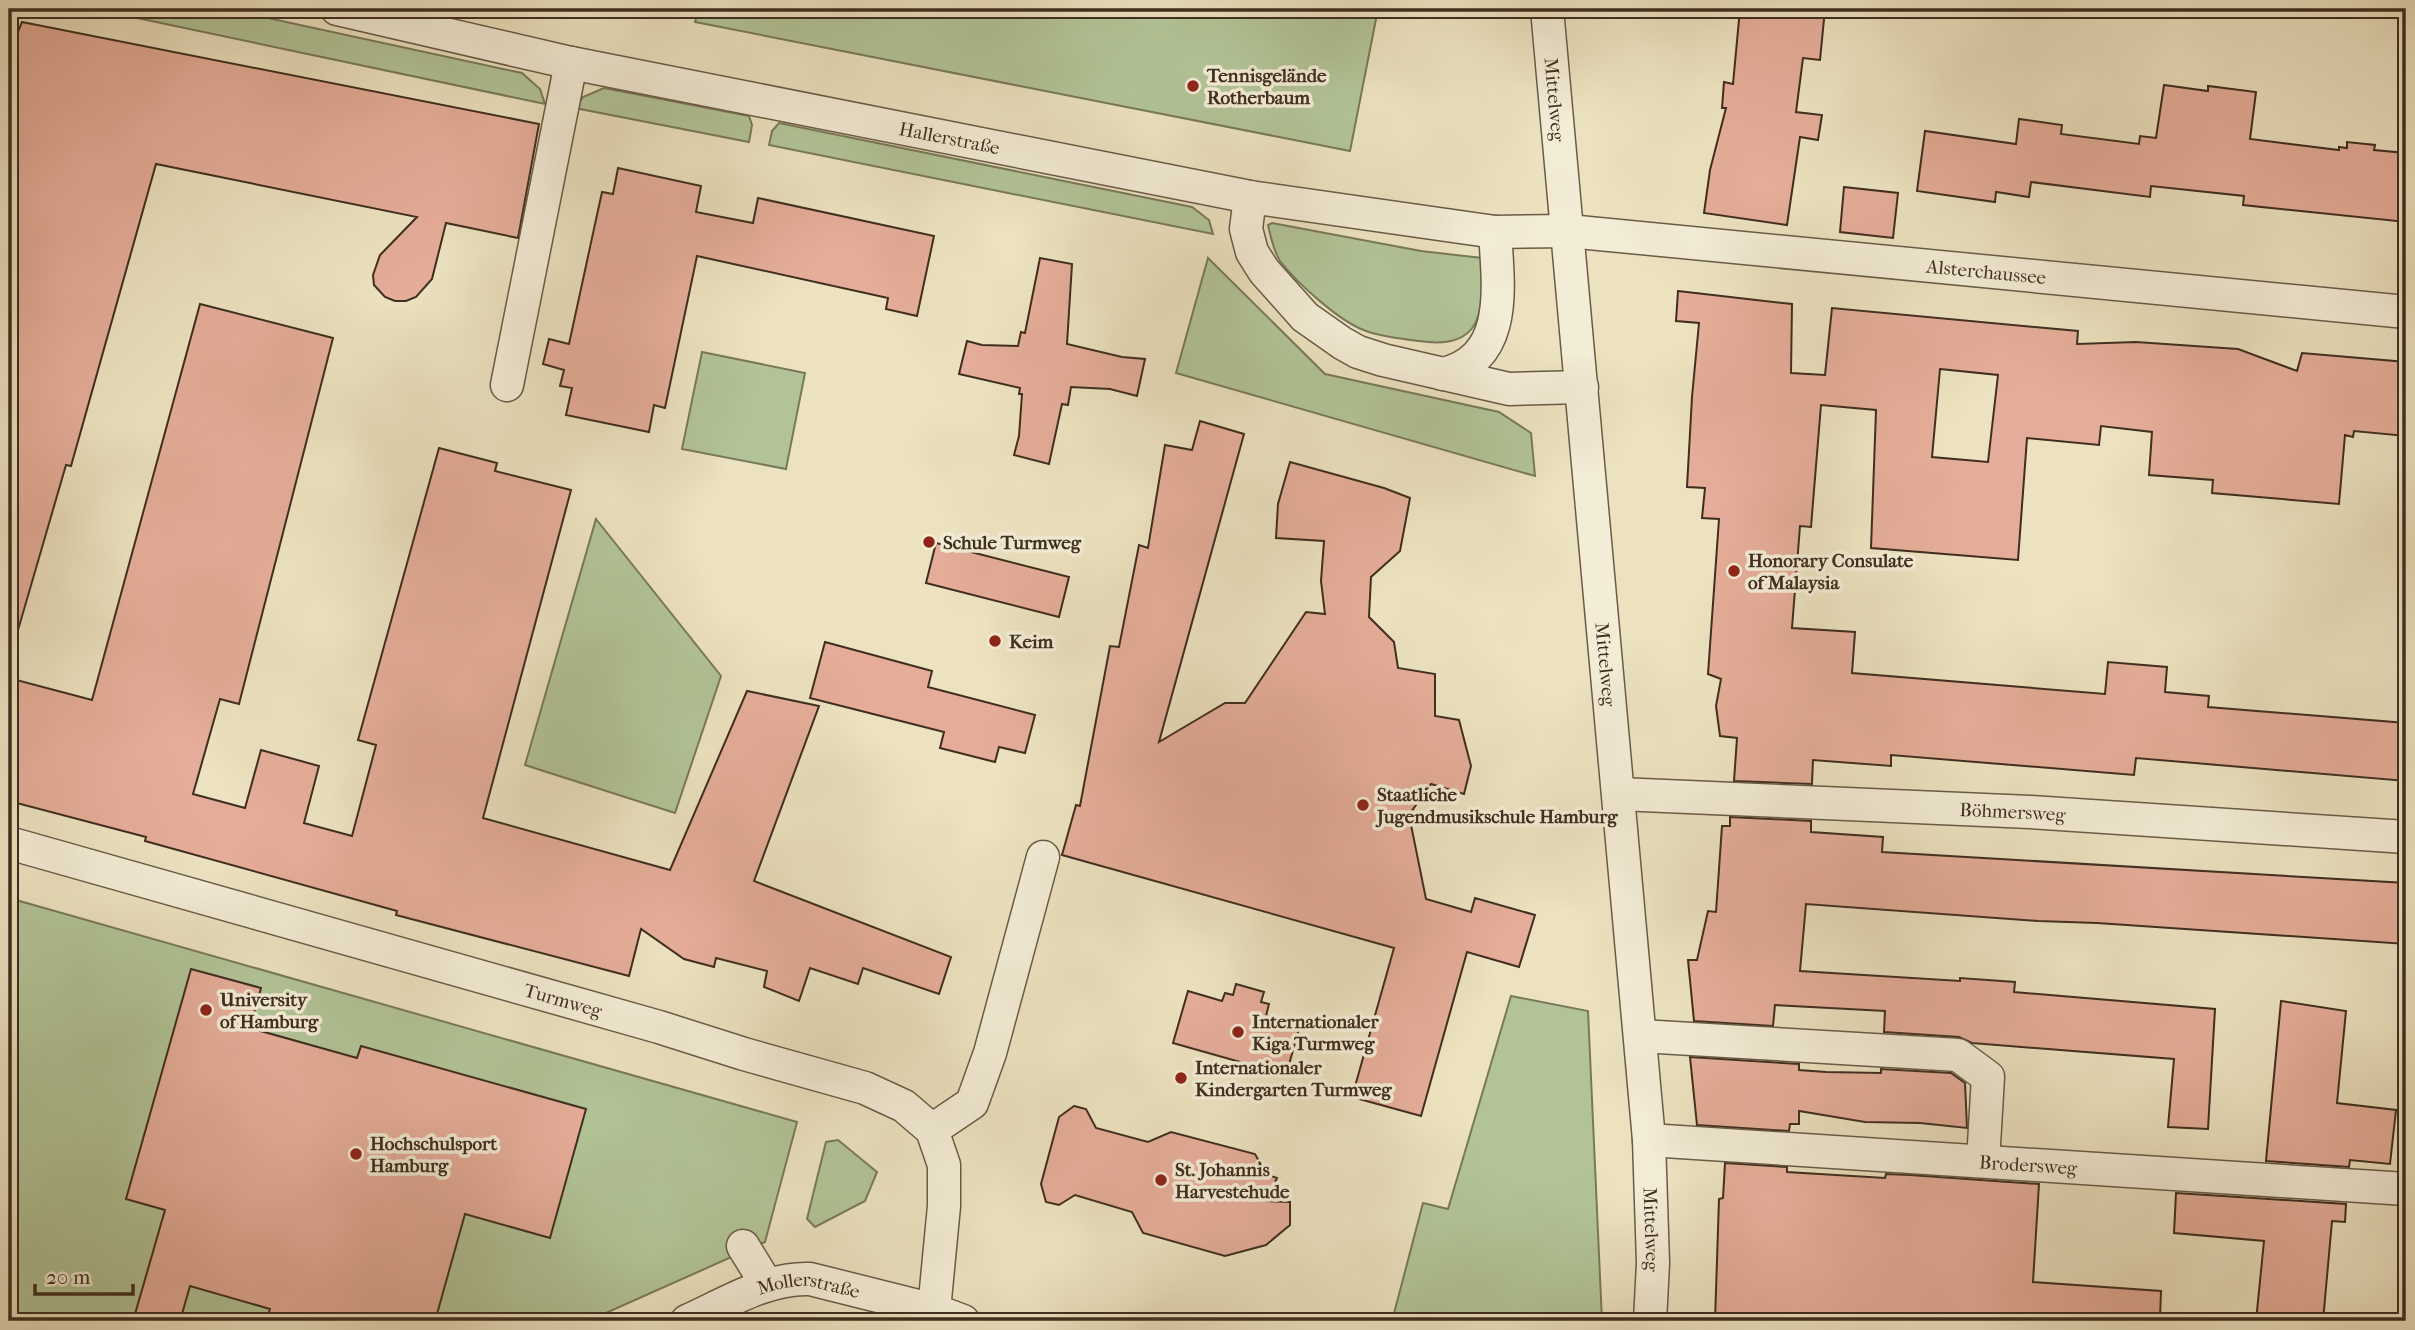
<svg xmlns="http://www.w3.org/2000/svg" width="2415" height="1330" viewBox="0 0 2415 1330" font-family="'IM FELL French Canon',serif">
<rect width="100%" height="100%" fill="#ece2c0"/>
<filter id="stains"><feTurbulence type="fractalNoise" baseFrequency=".00286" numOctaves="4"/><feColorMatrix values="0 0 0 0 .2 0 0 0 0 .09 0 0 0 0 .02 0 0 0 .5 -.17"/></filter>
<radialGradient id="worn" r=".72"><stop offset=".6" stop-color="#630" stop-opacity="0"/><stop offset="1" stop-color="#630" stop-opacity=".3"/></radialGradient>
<path fill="#b2c497" stroke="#78795b" stroke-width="2" d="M 139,9 L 226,9 L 522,73 L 540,89 L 545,104 L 137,18 Z
M 699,9 L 1378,9 L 1350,151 L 695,22 Z
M 604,88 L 749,116 L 752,125 L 749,142 L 575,108 L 583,97 Z
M 779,123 L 1192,207 L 1209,220 L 1213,234 L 769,145 L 772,131 Z
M 1272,223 L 1421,251 L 1482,258 C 1481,278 1485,310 1473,327 C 1461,344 1438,344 1419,341 C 1402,339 1383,337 1366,331 C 1340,322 1297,283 1280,261 C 1273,250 1271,237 1268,225 Z
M 1208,258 L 1325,374 L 1499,412 L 1531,433 L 1535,476 L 1176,373 Z
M 702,352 L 805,373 L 786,469 L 682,449 Z
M 596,519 L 721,676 L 675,813 L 525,765 Z
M 9,898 L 797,1122 L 765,1242 L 588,1321 L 9,1321 Z
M 1511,996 L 1588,1011 L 1602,1321 L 1392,1321 L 1423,1203 L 1448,1209 Z
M 838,1140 L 877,1172 L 865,1201 L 815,1227 L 807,1219 L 826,1142 Z"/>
<path fill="#e5ad99" stroke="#3f2e1f" stroke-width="2" fill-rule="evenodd" d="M 1740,9 L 1825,9 L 1820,60 L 1803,58 L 1796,112 L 1822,115 L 1818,140 L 1800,137 L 1787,225 L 1704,213 L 1710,170 L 1726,108 L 1722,108 L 1724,82 L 1733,84 Z
M 22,22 L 539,124 L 518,238 L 446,223 L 432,279 L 416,297 L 406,301 L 395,301 L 385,297 L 374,285 L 373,275 L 380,255 L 417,217 L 156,164 L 71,466 L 66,465 L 16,637 L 9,636 L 9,53 Z
M 2164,85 L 2208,91 L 2208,86 L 2256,92 L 2250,139 L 2339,150 L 2339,147 L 2347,148 L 2347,142 L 2375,145 L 2374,150 L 2406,153 L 2406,222 L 2243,205 L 2244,196 L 2151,186 L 2150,197 L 2031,182 L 2029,197 L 1996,192 L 1995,202 L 1917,191 L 1925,131 L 2016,144 L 2019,119 L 2062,125 L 2061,134 L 2139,144 L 2140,136 L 2156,138 Z
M 618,168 L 701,186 L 696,212 L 753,223 L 758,198 L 934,236 L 917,316 L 886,309 L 888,298 L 697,256 L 665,408 L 654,405 L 649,432 L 566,415 L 572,388 L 560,386 L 564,370 L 543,364 L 549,339 L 569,344 L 602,192 L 613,194 Z
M 1844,187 L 1898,193 L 1893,238 L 1840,232 Z
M 1040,258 L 1072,264 L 1067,344 L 1122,357 L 1145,359 L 1137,396 L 1110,389 L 1071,387 L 1068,405 L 1062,404 L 1049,464 L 1014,455 L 1019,436 L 1022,394 L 1019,394 L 1020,388 L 959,374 L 967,341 L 982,345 L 1018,346 L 1021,332 L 1025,333 Z
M 1678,291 L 1792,304 L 1791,373 L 1825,375 L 1832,308 L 2078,331 L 2077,344 L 2136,342 L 2238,349 L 2297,371 L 2302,353 L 2406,362 L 2406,436 L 2354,431 L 2353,437 L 2345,435 L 2339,504 L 2212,493 L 2213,480 L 2149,475 L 2152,432 L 2101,426 L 2099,445 L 2027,438 L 2018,560 L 1871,548 L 1876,410 L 1821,405 L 1811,527 L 1800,526 L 1792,628 L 1855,632 L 1852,673 L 2105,694 L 2108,662 L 2167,667 L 2165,692 L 2209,696 L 2208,707 L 2406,723 L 2406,781 L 2136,758 L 2134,775 L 1891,755 L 1891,766 L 1813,760 L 1812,784 L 1734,781 L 1737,738 L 1720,736 L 1716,706 L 1721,679 L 1708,674 L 1719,519 L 1702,518 L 1705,488 L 1687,487 L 1692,397 L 1699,323 L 1676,321 ZM 1940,369 L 1998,375 L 1988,462 L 1932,457 Z
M 200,304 L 333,338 L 239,704 L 220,699 L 193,794 L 245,808 L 261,750 L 319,766 L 304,823 L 352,836 L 376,745 L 358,740 L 439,448 L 497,463 L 495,471 L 571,490 L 483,818 L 670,870 L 747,691 L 819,706 L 754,881 L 951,957 L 939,994 L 863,968 L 858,984 L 810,968 L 799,1001 L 764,987 L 767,971 L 716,958 L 714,967 L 684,959 L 641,929 L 629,976 L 396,915 L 397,911 L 145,841 L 146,837 L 9,801 L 9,788 L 16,762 L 9,761 L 9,678 L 92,700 Z
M 1200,421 L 1244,434 L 1159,742 L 1225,703 L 1245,703 L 1306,612 L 1325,614 L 1321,581 L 1324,541 L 1276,538 L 1278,504 L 1290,462 L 1384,488 L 1410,498 L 1400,551 L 1371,577 L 1369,617 L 1394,642 L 1398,668 L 1435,674 L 1435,716 L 1459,720 L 1471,766 L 1464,794 L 1431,784 L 1409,815 L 1426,899 L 1471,912 L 1475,898 L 1535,915 L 1519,967 L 1467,952 L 1421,1116 L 1352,1097 L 1394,948 L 1062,855 L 1076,805 L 1080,806 L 1110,646 L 1119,647 L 1139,545 L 1148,548 L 1165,445 L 1192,450 Z
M 936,543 L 1069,577 L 1059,617 L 926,583 Z
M 825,642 L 932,671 L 928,687 L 1035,715 L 1025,753 L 999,747 L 995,762 L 940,748 L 944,732 L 810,698 Z
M 1730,817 L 1811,821 L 1811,832 L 1883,837 L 1882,852 L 2406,883 L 2406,944 L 2097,923 L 2038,921 L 1806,904 L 1800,971 L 1960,981 L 1960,978 L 2015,982 L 2014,992 L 2215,1009 L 2208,1129 L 2168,1127 L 2174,1059 L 1972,1043 L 1959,1037 L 1884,1032 L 1885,1011 L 1775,1005 L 1773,1026 L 1694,1021 L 1688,960 L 1697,960 L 1708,911 L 1716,912 L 1722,826 L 1730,826 Z
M 191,969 L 261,988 L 250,1028 L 357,1058 L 361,1046 L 586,1109 L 550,1238 L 465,1214 L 435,1321 L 266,1321 L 270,1309 L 190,1286 L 180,1321 L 133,1321 L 165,1210 L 126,1199 Z
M 1236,984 L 1264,992 L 1261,1002 L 1269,1004 L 1266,1016 L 1300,1026 L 1286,1075 L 1173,1043 L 1188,991 L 1222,1001 L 1225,993 L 1233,995 Z
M 2281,1001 L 2346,1011 L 2337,1103 L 2396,1110 L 2390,1164 L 2350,1160 L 2349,1167 L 2266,1161 Z
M 1690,1057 L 1799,1064 L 1799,1070 L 1826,1072 L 1881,1073 L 1881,1069 L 1951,1073 L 1965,1083 L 1967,1128 L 1920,1123 L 1865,1122 L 1799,1111 L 1799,1124 L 1790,1124 L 1789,1131 L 1697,1125 Z
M 1074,1106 L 1086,1109 L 1096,1128 L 1148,1142 L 1171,1132 L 1255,1154 L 1266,1174 L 1277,1178 L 1266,1201 L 1290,1202 L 1290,1225 L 1266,1245 L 1225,1256 L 1143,1233 L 1132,1212 L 1075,1195 L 1059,1205 L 1046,1202 L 1041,1184 L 1059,1117 Z
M 1725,1163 L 1787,1167 L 1787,1172 L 1885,1178 L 1886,1174 L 1910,1175 L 2039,1184 L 2033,1282 L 2161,1291 L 2160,1318 L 2148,1317 L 2148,1321 L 1715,1321 L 1719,1199 L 1723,1198 Z
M 2176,1193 L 2346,1204 L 2345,1222 L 2332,1221 L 2323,1321 L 2256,1321 L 2264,1241 L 2174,1233 Z"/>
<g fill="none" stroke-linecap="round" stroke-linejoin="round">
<defs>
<g id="minor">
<path id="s1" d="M 337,9 L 571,63 L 1250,197 L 1495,232 L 1568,231 L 2406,312"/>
<path id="s2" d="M 1547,9 L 1649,1140 L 1653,1263 L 1650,1321"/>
<path d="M 1250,197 L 1246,229 L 1252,252 L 1264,271 L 1305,317 L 1342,343 L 1358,352 L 1383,360 L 1509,389 L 1582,387"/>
<path d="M 1443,374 C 1510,358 1498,285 1495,232"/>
<path d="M 507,385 L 571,63"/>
<path id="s3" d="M 1619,794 L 2030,812 L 2406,837"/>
<path id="s4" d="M 9,843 L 659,1027 L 744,1054 L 865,1088 L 904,1106 L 932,1130 L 944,1165 L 944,1206 L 934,1310 L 930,1321"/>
<path d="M 1641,1036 L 1958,1055 L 1988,1077 L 1983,1161"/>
<path d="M 932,1130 L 972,1103 L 990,1053 L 1043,857"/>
<path id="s5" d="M 1649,1140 L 2406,1189"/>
<path d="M 743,1246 L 767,1285"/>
<path id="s6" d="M 687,1321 C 725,1304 767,1277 810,1279 L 934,1310 L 963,1321"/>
</g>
</defs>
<use href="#minor" stroke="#6a5b47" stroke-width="35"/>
<use href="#minor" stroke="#f3ecd6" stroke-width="32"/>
</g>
<g fill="#8f2418" stroke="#f3ecd6" stroke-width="2.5">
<circle cx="1193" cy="86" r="7"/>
<circle cx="929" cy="542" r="7"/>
<circle cx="1734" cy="571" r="7"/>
<circle cx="995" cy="641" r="7"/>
<circle cx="1363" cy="805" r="7"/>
<circle cx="206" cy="1010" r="7"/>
<circle cx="1238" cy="1032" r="7"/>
<circle cx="1181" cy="1078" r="7"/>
<circle cx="356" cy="1154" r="7"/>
<circle cx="1161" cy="1180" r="7"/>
</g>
<g text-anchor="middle" stroke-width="7" stroke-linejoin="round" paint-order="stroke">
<g font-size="19" font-weight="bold" fill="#3f2e1f" stroke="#f3ecd6" text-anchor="start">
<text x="1207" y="82">Tennisgelände<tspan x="1207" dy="22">Rotherbaum</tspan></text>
<text x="943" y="549">Schule Turmweg</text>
<text x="1748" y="567">Honorary Consulate<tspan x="1748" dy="22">of Malaysia</tspan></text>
<text x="1009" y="648">Keim</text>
<text x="1377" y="801">Staatliche<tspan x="1377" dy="22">Jugendmusikschule Hamburg</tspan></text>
<text x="220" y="1006">University<tspan x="220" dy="22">of Hamburg</tspan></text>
<text x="1252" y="1028">Internationaler<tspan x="1252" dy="22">Kiga Turmweg</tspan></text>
<text x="1195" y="1074">Internationaler<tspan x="1195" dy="22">Kindergarten Turmweg</tspan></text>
<text x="370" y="1150">Hochschulsport<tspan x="370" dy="22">Hamburg</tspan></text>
<text x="1175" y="1176">St. Johannis<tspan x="1175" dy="22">Harvestehude</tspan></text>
</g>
<g font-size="19" fill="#3f2e1f" stroke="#f3ecd6">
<text dy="7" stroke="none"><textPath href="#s2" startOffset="91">Mittelweg</textPath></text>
<text dy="7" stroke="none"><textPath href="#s1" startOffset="626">Hallerstraße</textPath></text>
<text dy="7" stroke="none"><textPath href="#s1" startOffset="1673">Alsterchaussee</textPath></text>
<text dy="7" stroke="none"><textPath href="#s2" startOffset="658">Mittelweg</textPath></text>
<text dy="7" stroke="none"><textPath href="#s3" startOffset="394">Böhmersweg</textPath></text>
<text dy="7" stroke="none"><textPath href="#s4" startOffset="576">Turmweg</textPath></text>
<text dy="7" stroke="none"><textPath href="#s5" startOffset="380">Brodersweg</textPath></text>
<text dy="7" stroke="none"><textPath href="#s2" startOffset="1225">Mittelweg</textPath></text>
<text dy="7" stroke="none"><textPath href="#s6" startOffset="130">Mollerstraße</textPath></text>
</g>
</g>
<rect width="2415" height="1330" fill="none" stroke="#ece2c0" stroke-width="35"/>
<rect x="10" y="10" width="2394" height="1309" fill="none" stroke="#3f2e1f" stroke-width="3.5"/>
<rect x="18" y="18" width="2380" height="1295" fill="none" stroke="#3f2e1f" stroke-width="2"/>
<path d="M35 1284v10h98v-10" fill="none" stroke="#3f2e1f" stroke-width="3.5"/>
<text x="46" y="1284" font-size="21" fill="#3f2e1f" stroke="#f3ecd6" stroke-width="5" paint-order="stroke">20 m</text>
<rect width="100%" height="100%" filter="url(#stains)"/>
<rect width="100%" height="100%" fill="url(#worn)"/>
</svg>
